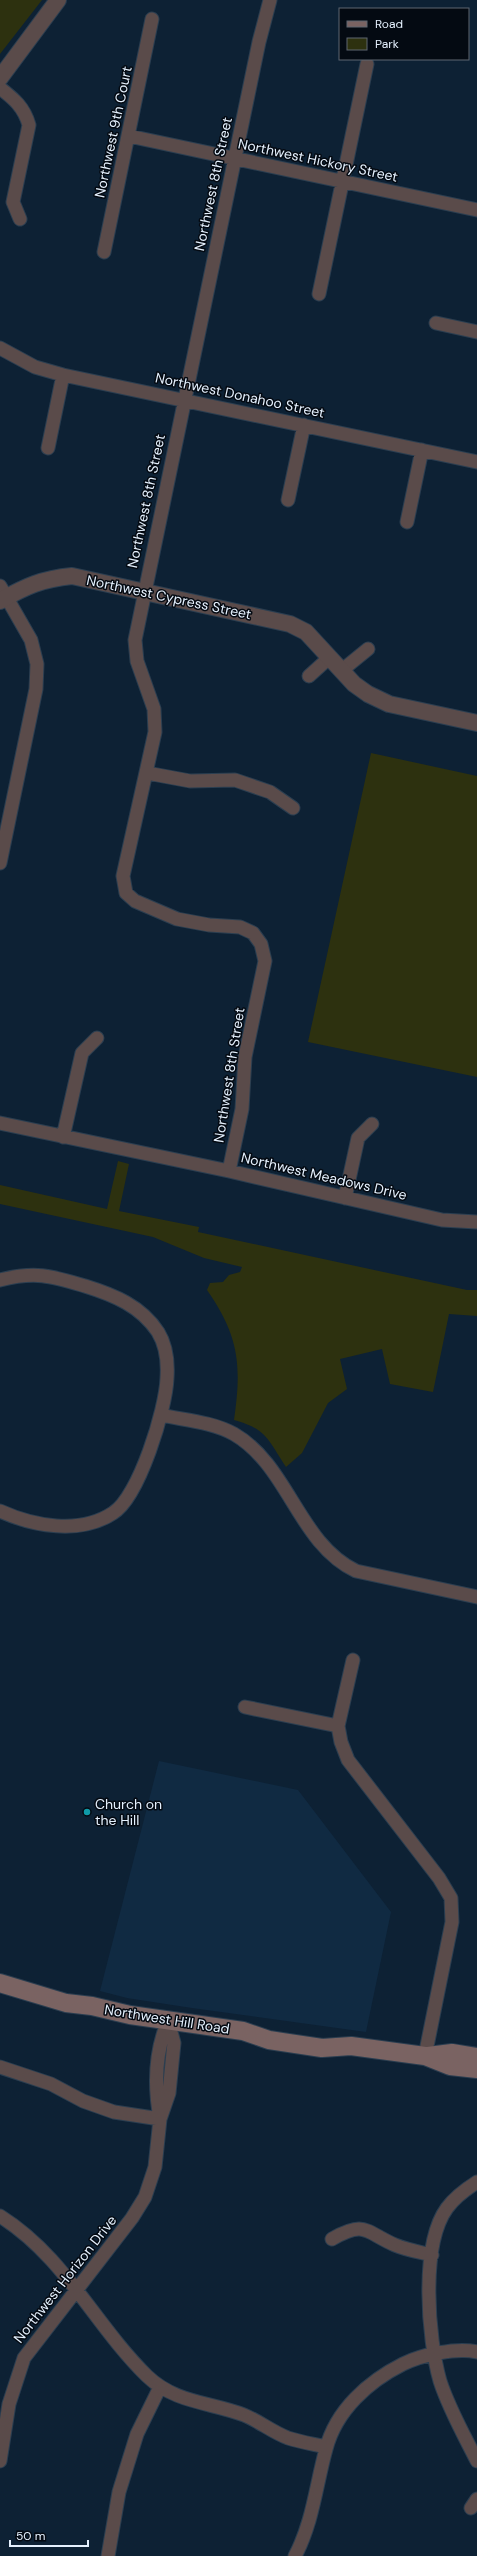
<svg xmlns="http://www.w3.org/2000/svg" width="477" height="2556" viewBox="0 0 477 2556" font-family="'DM Sans',sans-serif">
<rect width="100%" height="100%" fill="#0d2134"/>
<path fill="#102a42" d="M 159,1761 L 298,1790 L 391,1912 L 366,2032 L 192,2008 L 127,1998 L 100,1991 Z"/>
<path fill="#2d310f" d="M 0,0 L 42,0 L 0,54 Z
M 371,753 L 477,776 L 477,1077 L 308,1042 Z
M 118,1161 L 129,1164 L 119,1211 L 199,1227 L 198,1232 L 467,1290 L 477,1290 L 477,1316 L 449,1314 L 433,1392 L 390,1384 L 382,1349 L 340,1359 L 347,1389 L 328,1403 L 302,1453 L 286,1467 C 268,1440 267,1429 234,1420 C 242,1365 239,1336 207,1290 L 210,1283 L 223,1282 L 229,1275 L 240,1272 L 242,1267 L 204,1258 L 153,1237 L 0,1204 L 0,1185 L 107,1209 Z"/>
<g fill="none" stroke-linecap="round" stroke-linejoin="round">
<defs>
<path id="minor" d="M 0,88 C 14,99 24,107 29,125 L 13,202 L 20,219
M 129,136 L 477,210
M 104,252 L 152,19
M 319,294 L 367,64
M 436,323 L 477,332
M 0,348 L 35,367 L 63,375 L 477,462
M 48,448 L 63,375
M 288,500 L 304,425
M 407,522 L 422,450
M 0,586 L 31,640 L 37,664 L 36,689 L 0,863
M 341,671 L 368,649
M 309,676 L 330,657
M 147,773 L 190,781 L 235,780 L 270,792 L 293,808
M 0,1123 L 229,1171 L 442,1220 L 477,1222
M 63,1137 L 82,1053 L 97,1038
M 229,1171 L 242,1109 L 245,1057 L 265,961 L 261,944 L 253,933 L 240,927 L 209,925 L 177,919 L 135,901 L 126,893 L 123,876 L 155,732 L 154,709 L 137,661 L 135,640 L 259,42 L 270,0
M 345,1198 L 358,1138 L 372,1124
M 0,1280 C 36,1271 51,1276 85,1286 C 114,1295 141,1306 158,1332 C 166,1345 168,1363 167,1378 C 166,1409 139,1497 113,1513 C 80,1535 33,1526 0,1511
M 161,1415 C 184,1420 213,1422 234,1434 C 289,1466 298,1543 356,1571 L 477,1597
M 353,1660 L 338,1726 L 341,1742 L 348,1760 L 439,1878 L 451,1898 L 452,1922 L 425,2056
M 245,1707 L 338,1726
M 0,2067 L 51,2084 L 83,2101 L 114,2112 L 160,2119
M 160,2118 C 154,2085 155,2052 168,2021
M 477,2182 C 466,2189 455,2197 447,2208 C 420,2245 428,2339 440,2381 C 449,2409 464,2435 477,2461
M 0,2216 C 65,2257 94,2324 147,2376 C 175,2403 210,2402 244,2415 C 259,2421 272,2432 288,2438 C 300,2442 313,2444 326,2447
M 332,2239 C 366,2220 365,2232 395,2245 C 407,2250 419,2252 432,2255
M 0,2461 L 9,2404 L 24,2358 L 132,2218 L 145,2197 L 155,2167 L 160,2119 L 169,2093 L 174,2043 L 168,2021
M 471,2508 L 477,2499
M 108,2556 L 119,2492 L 137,2434 L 160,2387
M 295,2556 C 313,2522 316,2485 326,2449 C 336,2410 369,2381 403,2364 C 421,2355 457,2347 477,2352"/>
<path id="tertiary" d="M 0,78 L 58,0
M 0,601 C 26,586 42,579 72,576 L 290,624 L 306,632 L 354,684 L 368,694 L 389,704 L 477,723"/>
<path id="secondary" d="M 0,1983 L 66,2003 L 92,2006 L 130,2015 L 243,2031 L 269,2040 L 322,2048 L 351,2046 L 425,2056 L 450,2066 L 477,2069
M 428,2056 L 452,2053 L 477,2057"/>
</defs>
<use href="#minor" stroke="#2b3e50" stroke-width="15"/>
<use href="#tertiary" stroke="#2b3e50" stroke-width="18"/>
<use href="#secondary" stroke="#2b3e50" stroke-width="20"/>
<use href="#minor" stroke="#5a4b4a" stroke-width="13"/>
<use href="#tertiary" stroke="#5a4b4a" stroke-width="16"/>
<use href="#secondary" stroke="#7a6362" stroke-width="18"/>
</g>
<circle fill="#0f9aa8" stroke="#040a12" stroke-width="1.5" cx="87" cy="1812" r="4"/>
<g text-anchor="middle" stroke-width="3" stroke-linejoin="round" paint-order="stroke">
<g font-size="14" fill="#e5f1fe" stroke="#040a12">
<text transform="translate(113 132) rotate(-78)" y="5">Northwest 9th Court</text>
<text transform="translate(318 160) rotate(12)" y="5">Northwest Hickory Street</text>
<text transform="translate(213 184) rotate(-78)" y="5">Northwest 8th Street</text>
<text transform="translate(240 395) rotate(12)" y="5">Northwest Donahoo Street</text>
<text transform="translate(146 501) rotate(-78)" y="5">Northwest 8th Street</text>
<text transform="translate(169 597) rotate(12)" y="5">Northwest Cypress Street</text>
<text transform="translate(229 1075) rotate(-81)" y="5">Northwest 8th Street</text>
<text transform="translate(324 1176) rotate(13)" y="5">Northwest Meadows Drive</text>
<text transform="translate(167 2019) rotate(9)" y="5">Northwest Hill Road</text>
<text transform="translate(65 2279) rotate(-52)" y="5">Northwest Horizon Drive</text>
</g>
<g font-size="14" fill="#e5f1fe" stroke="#040a12" text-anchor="start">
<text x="95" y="1809">Church on<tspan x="95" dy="16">the Hill</tspan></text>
</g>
</g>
<rect x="339" y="8" width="130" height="52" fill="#040a12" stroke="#5e6670"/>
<rect x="347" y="21" width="20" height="6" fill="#7a6362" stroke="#5e6670"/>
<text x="375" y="28" font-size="12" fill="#e5f1fe">Road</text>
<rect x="347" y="38" width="20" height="12" fill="#2d310f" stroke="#5e6670"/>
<text x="375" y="48" font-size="12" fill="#e5f1fe">Park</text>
<path d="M10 2540v6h78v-6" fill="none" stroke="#e5f1fe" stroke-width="2"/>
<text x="16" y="2540" font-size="12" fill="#e5f1fe" stroke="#040a12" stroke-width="3" paint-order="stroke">50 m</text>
</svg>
